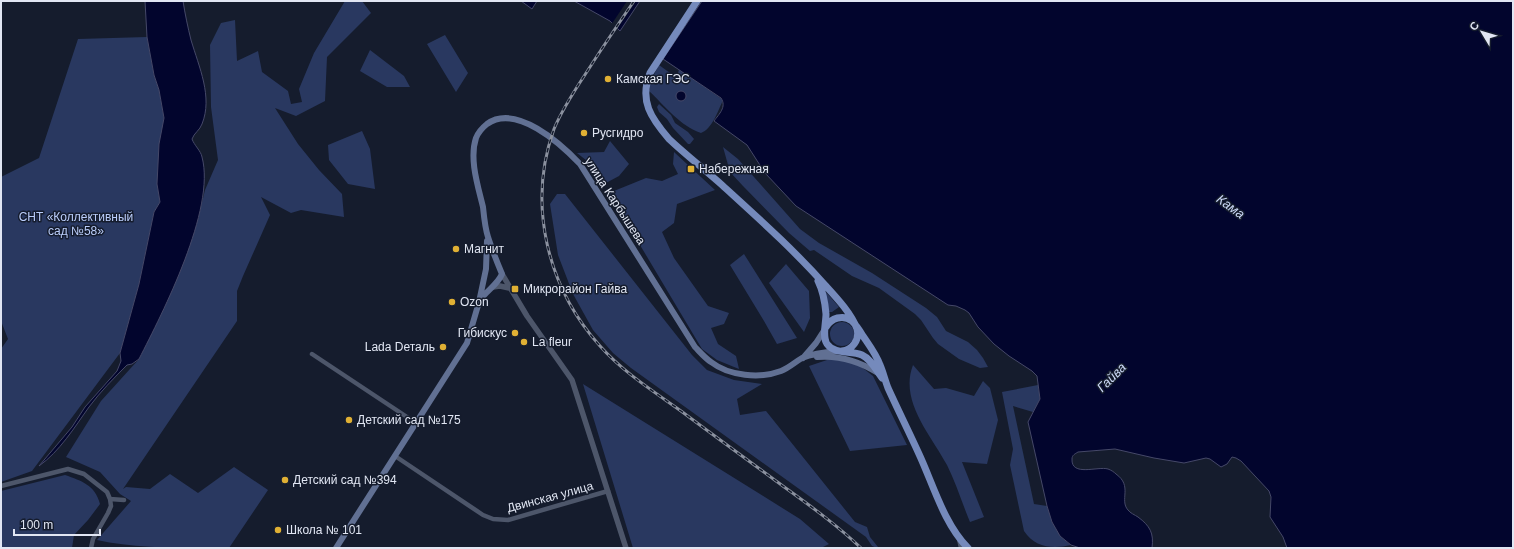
<svg xmlns="http://www.w3.org/2000/svg" width="1514" height="549" viewBox="0 0 1514 549" font-family="Helvetica,sans-serif">
<rect width="100%" height="100%" fill="#151c2d"/>
<path fill="#293860" d="M 345,1 L 362,1 L 371,13 L 327,57 L 325,101 L 296,116 L 275,108 L 298,144 L 319,170 L 342,194 L 344,217 L 301,210 L 291,213 L 261,197 L 270,215 L 243,276 L 237,291 L 237,321 L 123,489 L 126,487 L 150,489 L 170,474 L 198,493 L 234,467 L 268,490 L 229,548 C 188,548 136,549 97,540 L 131,501 L 120,494 L 100,472 L 66,457 L 101,401 L 139,359 L 162,312 L 187,251 L 198,219 L 205,190 L 218,160 L 211,107 L 210,45 L 221,23 L 235,20 L 237,61 L 258,51 L 262,72 L 288,91 L 291,104 L 302,102 L 299,89 L 314,53 Z
M 445,35 L 468,73 L 456,92 L 427,44 Z
M 147,37 L 154,75 L 159,90 L 164,118 L 157,184 L 160,202 L 154,212 L 139,284 L 120,353 L 32,471 L 1,482 L 1,349 L 8,339 L 1,321 L 1,177 L 39,158 L 78,39 Z
M 370,50 L 404,76 L 410,87 L 387,87 L 360,71 Z
M 659,65 L 677,78 L 679,69 L 723,100 C 718,111 712,129 701,133 C 680,126 665,106 649,91 L 651,80 Z
M 659,104 L 671,115 L 675,123 L 688,132 L 694,139 L 690,144 L 688,144 L 673,128 L 667,119 L 659,112 L 657,107 Z
M 362,131 L 370,149 L 375,189 L 348,184 L 329,160 L 328,145 Z
M 610,141 L 629,164 L 619,176 L 604,184 L 591,164 L 577,153 L 604,152 Z
M 723,147 L 738,159 L 800,229 L 819,243 L 872,273 L 926,308 L 937,317 L 946,331 L 968,342 L 977,350 L 983,358 L 988,367 L 980,368 L 959,359 L 938,344 L 933,338 L 921,320 L 915,314 L 879,288 L 852,276 L 814,250 L 810,251 L 789,233 L 743,186 L 730,172 Z
M 674,152 L 715,190 L 677,204 L 674,223 L 662,232 L 674,258 L 708,306 L 729,313 L 724,324 L 711,328 L 718,344 L 736,356 L 739,369 L 717,360 L 702,349 L 609,193 L 646,178 L 662,181 L 678,174 L 673,164 Z
M 557,194 L 565,194 L 692,355 L 707,370 L 734,380 L 762,384 L 737,399 L 740,415 L 766,411 L 855,522 L 867,527 L 870,537 L 878,547 L 877,548 L 872,546 L 866,537 L 631,368 L 613,353 L 593,330 L 573,294 L 558,255 L 550,204 Z
M 744,254 L 797,338 L 777,344 L 764,321 L 730,265 Z
M 786,264 L 809,291 L 810,318 L 804,332 L 769,283 Z
M 826,292 L 839,307 L 832,312 L 829,312 L 827,310 Z
M830 334a12 12 0 1 1 24 0a12 12 0 1 1-24 0Z
M 827,360 L 843,360 L 859,365 L 873,376 L 907,445 L 850,451 L 809,366 Z
M 913,365 L 934,389 L 946,388 L 974,396 L 983,381 L 990,388 L 998,420 L 987,464 L 962,462 L 984,517 L 970,522 C 962,503 956,483 947,465 C 931,435 899,401 913,365 Z
M 583,384 L 800,519 L 829,544 L 821,548 L 633,548 Z
M 1038,385 L 1040,399 L 1033,412 L 1013,406 L 1034,504 L 1047,506 C 1052,522 1057,536 1071,545 C 1053,549 1035,548 1024,531 L 1010,465 L 1013,449 L 1002,392 Z
M 65,475 C 82,481 95,485 100,504 L 88,520 L 74,535 L 72,548 L 1,548 L 1,491 Z"/>
<path fill="#02052d" stroke="#454868" d="M 145,1 L 183,1 C 185,14 188,28 191,40 C 199,67 213,97 202,124 C 200,130 194,133 192,139 C 194,145 201,151 202,157 C 216,209 163,312 139,359 L 132,364 L 127,365 C 114,378 100,392 89,407 C 74,428 60,451 39,466 L 72,427 L 85,407 L 117,371 L 121,361 L 120,353 L 139,284 L 154,212 L 160,202 L 157,184 L 159,144 L 164,118 L 159,90 L 154,75 L 147,37 Z
M 521,1 L 537,1 L 532,9 Z
M 574,1 L 640,1 L 620,31 L 610,21 Z
M 702,1 L 1513,1 L 1513,548 L 1287,548 L 1283,537 L 1270,517 L 1271,497 L 1269,491 L 1241,461 L 1236,458 L 1232,457 L 1227,464 L 1221,467 L 1210,459 L 1206,458 L 1184,463 L 1154,458 L 1115,449 L 1078,452 C 1075,454 1072,455 1072,459 C 1071,477 1098,466 1108,469 C 1111,470 1114,472 1116,474 C 1133,486 1119,500 1128,510 C 1130,513 1135,515 1138,517 C 1150,526 1154,533 1152,548 L 1080,548 L 1071,545 L 1060,536 L 1052,522 L 1047,506 L 1028,422 L 1040,399 L 1037,376 L 1032,371 L 1009,356 L 994,344 L 978,327 L 969,313 L 965,310 L 956,306 L 948,305 L 796,206 L 765,173 L 747,145 L 714,121 C 719,114 727,107 721,98 L 663,59 Z
M676 96a5 5 0 1 1 10 0a5 5 0 1 1-10 0Z"/>
<path fill="#151c2d" d="M 627,1 L 636,1 L 617,29 L 611,25 Z"/>
<g fill="none" stroke-linecap="round" stroke-linejoin="round">
<path stroke="#4d566a" stroke-width="4.5" d="M 312,354 L 416,423
M 395,456 L 483,515 L 493,519 L 508,520 L 608,491
M 1,486 L 68,469 L 84,474 L 107,492 L 110,499 L 111,506 L 108,513 L 93,539 L 91,548
M 110,499 L 124,500
M 959,539 L 961,548"/>
<path stroke="#4d566a" stroke-width="5.5" d="M 502,274 L 527,316 L 572,380 L 626,548
M 493,287 L 500,286 L 509,288"/>
<path stroke="#617093" stroke-width="6" d="M 479,302 C 485,291 497,286 502,274 C 497,262 492,250 488,237 C 485,228 484,217 483,207 C 478,186 469,159 476,138 C 478,133 482,128 487,124 C 516,103 561,144 580,164 L 695,347 C 700,352 705,358 711,362 C 729,376 760,379 781,371 C 789,368 795,362 802,358 C 814,353 826,352 838,351
M 817,357 C 840,355 859,361 878,373
M 803,358 L 816,343 L 825,329
M 336,548 L 467,343 L 479,302 L 486,269 L 487,241"/>
<path stroke="#758abc" stroke-width="7" d="M 697,1 L 650,73 C 639,101 651,118 669,139 C 686,155 704,169 722,185 C 757,217 793,249 825,285 C 836,297 852,314 857,329 C 860,340 852,350 842,351
M 818,281 C 823,291 825,302 826,314 C 826,323 822,336 827,344 C 835,355 851,350 862,355 C 871,359 876,370 882,378
M 826,327 C 831,318 843,314 852,321 C 856,325 860,331 863,336 C 869,345 876,354 880,365 C 883,372 885,380 888,388 C 898,410 909,432 919,454 C 933,484 944,524 968,548"/>
<defs>
<path id="rail" d="M 634,1 C 619,23 604,45 590,67 C 577,87 563,107 554,129 C 527,204 547,287 600,346 C 623,372 653,391 681,411 C 713,435 745,458 776,481 C 806,503 835,523 861,548"/>
</defs>
<use href="#rail" stroke="#8b919f" stroke-width="3"/>
<use href="#rail" stroke="#151c2d" stroke-width="1.5" stroke-dasharray="4.5" stroke-linecap="butt"/>
</g>
<g fill="#e0b034" stroke="#151c2d" stroke-width="1.5">
<circle cx="608" cy="79" r="4"/>
<circle cx="584" cy="133" r="4"/>
<rect x="687" y="165" width="8" height="8" rx="2"/>
<circle cx="456" cy="249" r="4"/>
<rect x="511" y="285" width="8" height="8" rx="2"/>
<circle cx="452" cy="302" r="4"/>
<circle cx="515" cy="333" r="4"/>
<circle cx="524" cy="342" r="4"/>
<circle cx="443" cy="347" r="4"/>
<circle cx="349" cy="420" r="4"/>
<circle cx="285" cy="480" r="4"/>
<circle cx="278" cy="530" r="4"/>
</g>
<g text-anchor="middle" stroke-width="3" stroke-linejoin="round" paint-order="stroke">
<g font-size="12" fill="#e1e6f3" stroke="#151c2d" text-anchor="start">
<text x="616" y="83">Камская ГЭС</text>
<text x="592" y="137">Русгидро</text>
<text x="699" y="173">Набережная</text>
<text x="464" y="253">Магнит</text>
<text x="523" y="293">Микрорайон Гайва</text>
<text x="460" y="306">Ozon</text>
<text x="507" y="337" text-anchor="end">Гибискус</text>
<text x="532" y="346">La fleur</text>
<text x="435" y="351" text-anchor="end">Lada Dеталь</text>
<text x="357" y="424">Детский сад №175</text>
<text x="293" y="484">Детский сад №394</text>
<text x="286" y="534">Школа № 101</text>
</g>
<g font-size="12" fill="#e1e6f3" stroke="#151c2d">
<text transform="translate(615 201) rotate(57)" y="4">улица Карбышева</text>
<text transform="translate(550 497) rotate(-15)" y="4">Двинская улица</text>
</g>
<g font-size="12" fill="#bacdfa" stroke="#151c2d">
<text x="76" y="221">СНТ «Коллективный<tspan x="76" dy="14">сад №58»</tspan></text>
</g>
<g font-size="13" font-style="italic" fill="#cbd8f6" stroke="#151c2d">
<text transform="translate(1231 206) rotate(36)" y="5">Кама</text>
<text transform="translate(1111 377) rotate(-45)" y="5">Гайва</text>
</g>
</g>
<rect width="1514" height="549" fill="none" stroke="#e1e6f3" stroke-width="4"/>
<g transform="translate(1482 32) rotate(308)" stroke="#151c2d" stroke-width="3" paint-order="stroke">
<path d="M0-3L7 15L0 10L-7 15Z" fill="#e1e6f3"/>
<text y="-6" font-size="11" font-weight="bold" text-anchor="middle" fill="#e1e6f3">С</text>
</g>
<path d="M14 529v6h86v-6" fill="none" stroke="#e1e6f3" stroke-width="2"/>
<text x="20" y="529" font-size="12" fill="#e1e6f3" stroke="#151c2d" stroke-width="3" paint-order="stroke">100 m</text>
</svg>
